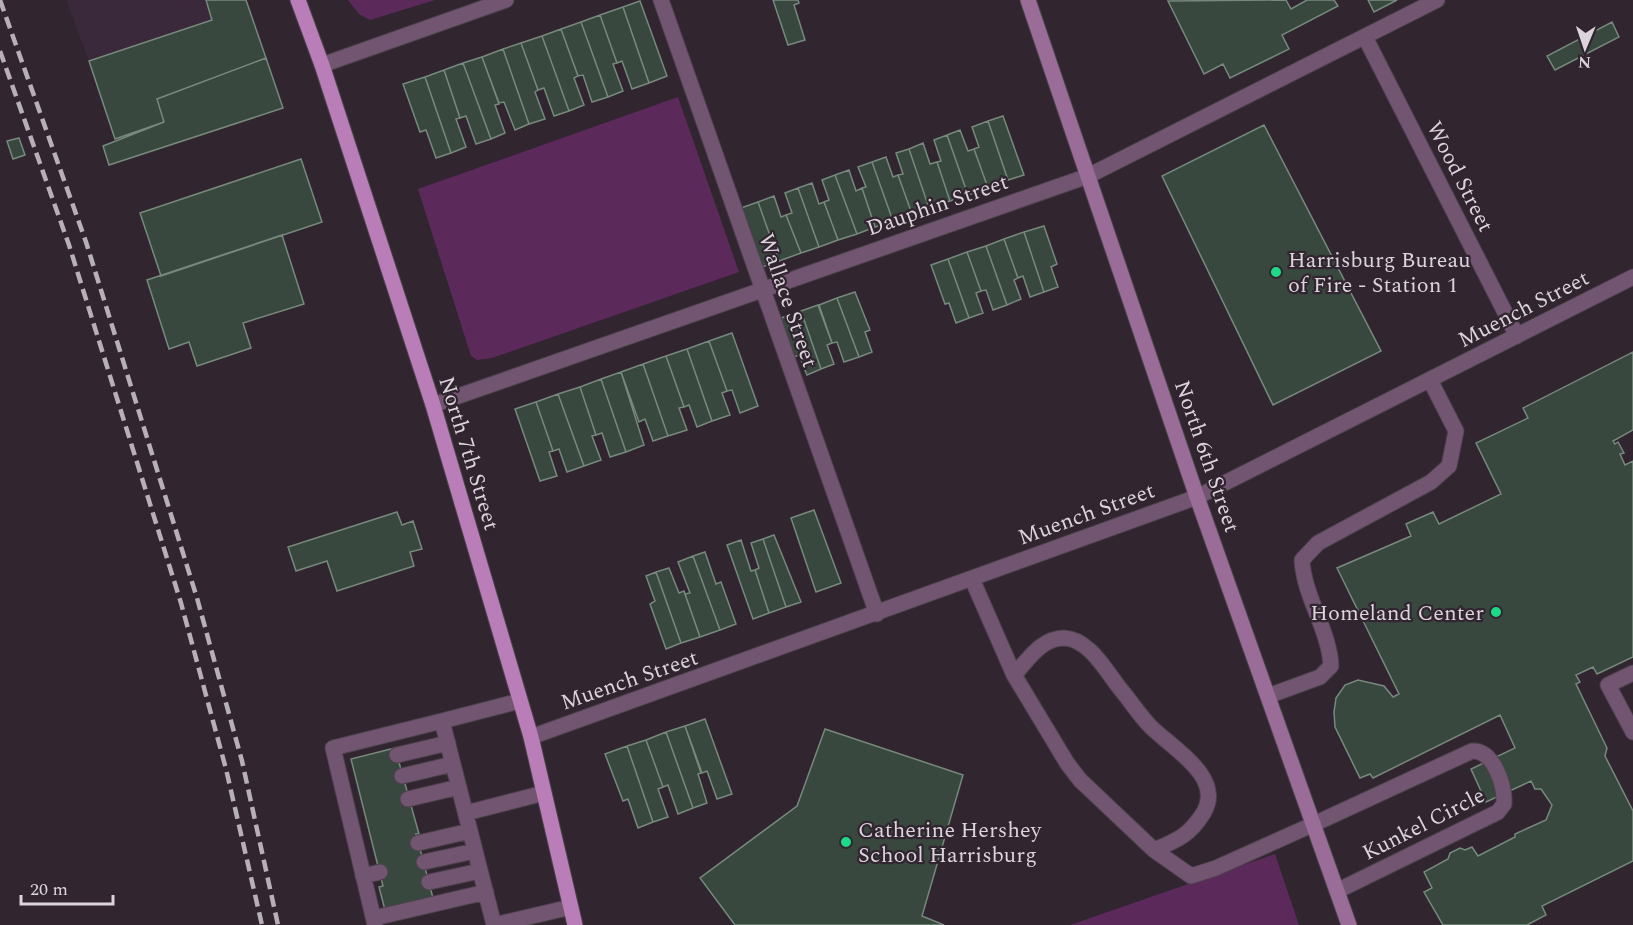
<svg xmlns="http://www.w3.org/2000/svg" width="1633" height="925" viewBox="0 0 1633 925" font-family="Spectral,serif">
<rect width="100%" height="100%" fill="#312530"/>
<path fill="#3a293a" d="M 66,0 L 206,0 L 212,20 L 89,61 Z"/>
<path fill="#5b2a5a" d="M 348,0 L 435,0 L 370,20 L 359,14 Z
M 678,97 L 739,272 L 492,358 L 477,360 L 471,356 L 418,189 Z
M 1275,854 L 1299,925 L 1070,925 Z"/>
<path fill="#38483e" stroke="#77897d" stroke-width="1.5" d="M 206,0 L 246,0 L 266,58 L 157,99 L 164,122 L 115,139 L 89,61 L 212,20 Z
M 773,0 L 798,0 L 799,3 L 794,5 L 805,40 L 788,45 Z
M 1286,0 L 1291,9 L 1307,0 L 1334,0 L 1338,6 L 1282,35 L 1289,49 L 1230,78 L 1223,64 L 1204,74 L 1168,1 Z
M 1368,0 L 1397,0 L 1374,12 Z
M 640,1 L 667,76 L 649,83 L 623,7 Z
M 623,7 L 649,83 L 632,89 L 622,61 L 617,63 L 600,15 Z
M 600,15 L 617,63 L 613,64 L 623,91 L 608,97 L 581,22 Z
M 581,22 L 608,97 L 592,102 L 583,75 L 578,76 L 561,29 Z
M 1612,22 L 1619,37 L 1555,70 L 1547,56 Z
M 561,29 L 578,76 L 574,78 L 584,105 L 569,111 L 542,36 Z
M 542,36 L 569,111 L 554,116 L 544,88 L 538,90 L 521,43 Z
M 521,43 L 538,90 L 535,92 L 545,119 L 529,124 L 503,49 Z
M 503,49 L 529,124 L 515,130 L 504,102 L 499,103 L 482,57 Z
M 482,57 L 499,104 L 495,105 L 505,133 L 491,139 L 463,63 Z
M 266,58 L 283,108 L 109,165 L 103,146 L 164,122 L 157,99 Z
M 463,63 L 491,139 L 476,144 L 466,116 L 460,118 L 444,70 Z
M 444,70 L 460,118 L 456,119 L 466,147 L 451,153 L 425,77 Z
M 425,77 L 451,153 L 436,158 L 426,130 L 420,132 L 403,84 Z
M 1003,116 L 1024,175 L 1008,180 L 988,121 Z
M 988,121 L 1008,180 L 988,188 L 974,149 L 979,147 L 972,127 Z
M 1264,125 L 1381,351 L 1273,405 L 1162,176 Z
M 960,130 L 968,151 L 974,149 L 988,188 L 968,195 L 947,135 Z
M 947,135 L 968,195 L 950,201 L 937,162 L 941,161 L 934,140 Z
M 19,138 L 25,155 L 13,159 L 7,141 Z
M 923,143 L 930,164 L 937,162 L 950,201 L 929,208 L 909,149 Z
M 909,149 L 929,208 L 912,214 L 898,175 L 903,174 L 896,153 Z
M 886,157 L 893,177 L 898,175 L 912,214 L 893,221 L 872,162 Z
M 301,159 L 322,222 L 161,276 L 140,213 Z
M 872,162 L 893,221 L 875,227 L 862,188 L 866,187 L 858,167 Z
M 849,170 L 856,191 L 862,188 L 875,227 L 857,234 L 835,175 Z
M 835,175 L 857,234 L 838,240 L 824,202 L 829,200 L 822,180 Z
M 812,183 L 819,204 L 824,202 L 838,240 L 819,247 L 798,188 Z
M 798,188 L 819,247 L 801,253 L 786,215 L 792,213 L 785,193 Z
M 774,196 L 781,217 L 786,215 L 801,253 L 779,261 L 758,202 Z
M 758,202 L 779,261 L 762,267 L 741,208 Z
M 1044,226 L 1057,264 L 1051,267 L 1058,287 L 1044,292 L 1024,232 Z
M 1024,232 L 1044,292 L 1030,297 L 1023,276 L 1018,278 L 1004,239 Z
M 282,235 L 304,304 L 243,323 L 251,348 L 197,366 L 189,342 L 169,349 L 147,280 Z
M 1004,239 L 1018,278 L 1014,280 L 1021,299 L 1007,305 L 986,246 Z
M 986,246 L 1007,305 L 993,310 L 986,290 L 981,291 L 967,252 Z
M 967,252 L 981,291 L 976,293 L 983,313 L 969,318 L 948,259 Z
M 948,259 L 969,318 L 956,323 L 949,303 L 945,304 L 931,265 Z
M 855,292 L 870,330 L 865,332 L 872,352 L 859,357 L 837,298 Z
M 837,298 L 859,357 L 844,362 L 837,342 L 832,343 L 819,305 Z
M 818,305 L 832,343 L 827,345 L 834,364 L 821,369 L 801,311 Z
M 801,311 L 821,369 L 807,375 L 799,355 L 794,357 L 781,318 Z
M 732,333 L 758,406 L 740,413 L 732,390 L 727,391 L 709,341 Z
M 709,341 L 727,391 L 722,393 L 730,415 L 712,421 L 687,349 Z
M 687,349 L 712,421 L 697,427 L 689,405 L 684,407 L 666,356 Z
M 1633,352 L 1633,430 L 1613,441 L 1615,444 L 1618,442 L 1624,453 L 1620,454 L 1625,465 L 1633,461 L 1633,657 L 1597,674 L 1593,667 L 1576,675 L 1580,682 L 1576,684 L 1607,748 L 1605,756 L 1633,811 L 1633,861 L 1542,906 L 1546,915 L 1527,925 L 1443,925 L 1424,892 L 1432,888 L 1424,872 L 1448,859 L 1450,853 L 1460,848 L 1465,850 L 1472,847 L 1478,856 L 1515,837 L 1515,834 L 1546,820 L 1552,805 L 1541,789 L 1535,789 L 1531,781 L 1486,802 L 1471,769 L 1515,748 L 1500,715 L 1373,778 L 1370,774 L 1360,778 L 1335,727 L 1334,712 L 1336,698 L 1345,685 L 1358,680 L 1384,686 L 1393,697 L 1399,694 L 1337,568 L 1411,536 L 1406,524 L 1433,512 L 1439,524 L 1501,494 L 1476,443 L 1528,418 L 1523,408 Z
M 666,356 L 684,407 L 679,408 L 687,430 L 668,436 L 643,364 Z
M 643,364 L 668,436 L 653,441 L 645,419 L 639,422 L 621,372 Z
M 621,372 L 644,445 L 626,452 L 601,379 Z
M 601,379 L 626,452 L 610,457 L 602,433 L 596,435 L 580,387 Z
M 580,387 L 596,435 L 592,436 L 601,460 L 584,466 L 558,394 Z
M 558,394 L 584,466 L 567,472 L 559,449 L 553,451 L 536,402 Z
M 536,402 L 553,451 L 549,452 L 557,476 L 540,481 L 515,409 Z
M 814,510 L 841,583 L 816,592 L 791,518 Z
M 397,512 L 402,525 L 413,521 L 422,549 L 410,552 L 414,566 L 337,591 L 327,561 L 296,571 L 288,547 Z
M 774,535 L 801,602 L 786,607 L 763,539 Z
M 763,539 L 786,607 L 769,613 L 755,570 L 759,568 L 751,543 Z
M 741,540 L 751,571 L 755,570 L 769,613 L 753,619 L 727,545 Z
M 705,552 L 716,584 L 721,582 L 736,624 L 720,630 L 693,556 Z
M 693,556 L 720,630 L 700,637 L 685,594 L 690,593 L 678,562 Z
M 669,568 L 679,593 L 684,591 L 700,637 L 681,643 L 656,572 Z
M 656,572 L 681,643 L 666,649 L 650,604 L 655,601 L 646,576 Z
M 705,719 L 732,794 L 717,799 L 707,771 L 702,773 L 685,726 Z
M 685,726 L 701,773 L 698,774 L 707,803 L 693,808 L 666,732 Z
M 825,729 L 963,775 L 922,916 L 944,925 L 735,925 L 700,878 L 797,806 Z
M 666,732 L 693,808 L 678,814 L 668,785 L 663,787 L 646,740 Z
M 646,740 L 663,787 L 658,789 L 668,817 L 653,822 L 627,746 Z
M 627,746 L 653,822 L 638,828 L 628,799 L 623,801 L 605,754 Z
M 395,748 L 419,834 L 416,834 L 433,898 L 385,910 L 379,887 L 383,886 L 351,759 Z"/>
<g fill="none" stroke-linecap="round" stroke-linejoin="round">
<defs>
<path id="service" d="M 1088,176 L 1437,0
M 972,579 L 1014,675 L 1067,763 L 1080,780 L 1154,850 L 1191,876 L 1216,868 L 1314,824
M 1633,673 L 1608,685 L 1633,732
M 1014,675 C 1028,660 1041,638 1064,638 C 1090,639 1107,673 1122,691 C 1132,703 1140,716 1151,727 C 1172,748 1224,777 1204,812 C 1190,835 1178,840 1154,850
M 1268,696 L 1320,677 L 1331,666 C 1329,629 1304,597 1302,560 L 1318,543 L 1431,482 L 1449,466 L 1456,431 L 1430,380
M 442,721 L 520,701
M 397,755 L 448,743
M 402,776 L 453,764
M 408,799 L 459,787
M 466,813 L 544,793
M 418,843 L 470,831
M 424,862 L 475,851
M 363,876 L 380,872
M 429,882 L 480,871
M 374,918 L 486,892
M 375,925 L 333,748 L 442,721 L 494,925
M 494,925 L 571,907"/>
<path id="minor" d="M 661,0 L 877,614
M 1365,37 L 1517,336
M 322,65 L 506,0
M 433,405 L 1088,176
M 531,737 L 1197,497 L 1633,277
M 1314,824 L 1472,751 C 1494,750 1505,786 1504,804 L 1498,812 L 1337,891"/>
<path id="secondary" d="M 1028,0 L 1197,497 L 1349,925"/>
<path id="primary" d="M 298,0 L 322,65 L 433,405 L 531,737 L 575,925"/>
</defs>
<use href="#service" stroke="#4c414c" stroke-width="17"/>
<use href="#minor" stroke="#4c414c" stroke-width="17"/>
<use href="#secondary" stroke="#4c414c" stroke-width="17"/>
<use href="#primary" stroke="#4c414c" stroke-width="17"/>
<use href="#service" stroke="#725570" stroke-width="15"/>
<use href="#minor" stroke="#725570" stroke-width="15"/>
<use href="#secondary" stroke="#9a6c98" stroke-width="15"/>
<use href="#primary" stroke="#b97eb7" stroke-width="15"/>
<path stroke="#b8b0b8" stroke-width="4.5" stroke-dasharray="12 6" stroke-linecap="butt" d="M 0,0 L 86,242 L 197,598 L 242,761 L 278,925
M 0,51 L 69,245 L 181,603 L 226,769 L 262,925"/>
</g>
<g fill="#1cd988" stroke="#312530" stroke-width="2">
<circle cx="1276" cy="272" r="6"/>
<circle cx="1496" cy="612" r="6"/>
<circle cx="846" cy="842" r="6"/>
</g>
<g text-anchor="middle" stroke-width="4.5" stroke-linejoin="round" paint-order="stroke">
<g font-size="22" fill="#dcd4dc" stroke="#312530">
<text transform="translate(1461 176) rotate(63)" y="8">Wood Street</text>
<text transform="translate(937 204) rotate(-19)" y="8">Dauphin Street</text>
<text transform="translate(789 300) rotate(71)" y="8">Wallace Street</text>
<text transform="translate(1523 308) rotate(-27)" y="8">Muench Street</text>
<text transform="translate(470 453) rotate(73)" y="8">North 7th Street</text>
<text transform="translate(1208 456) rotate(71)" y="8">North 6th Street</text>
<text transform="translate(1086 513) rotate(-20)" y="8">Muench Street</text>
<text transform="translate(629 679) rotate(-19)" y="8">Muench Street</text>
<text transform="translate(1423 823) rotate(-27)" y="8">Kunkel Circle</text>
</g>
<g font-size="22" fill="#dcd4dc" stroke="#312530" text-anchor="start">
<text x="1288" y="267">Harrisburg Bureau<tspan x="1288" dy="25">of Fire - Station 1</tspan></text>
<text x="1484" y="620" text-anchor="end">Homeland Center</text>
<text x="858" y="837">Catherine Hershey<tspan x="858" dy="25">School Harrisburg</tspan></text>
</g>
</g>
<g transform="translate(1585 48) rotate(182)" stroke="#312530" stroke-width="4.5" paint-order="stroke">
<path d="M0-4.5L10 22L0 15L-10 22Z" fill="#dcd4dc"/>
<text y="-9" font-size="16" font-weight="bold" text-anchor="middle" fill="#dcd4dc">N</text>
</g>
<path d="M21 895v9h92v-9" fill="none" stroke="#dcd4dc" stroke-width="3"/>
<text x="30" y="895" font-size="18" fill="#dcd4dc" stroke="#312530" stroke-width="4.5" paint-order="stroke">20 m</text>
</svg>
